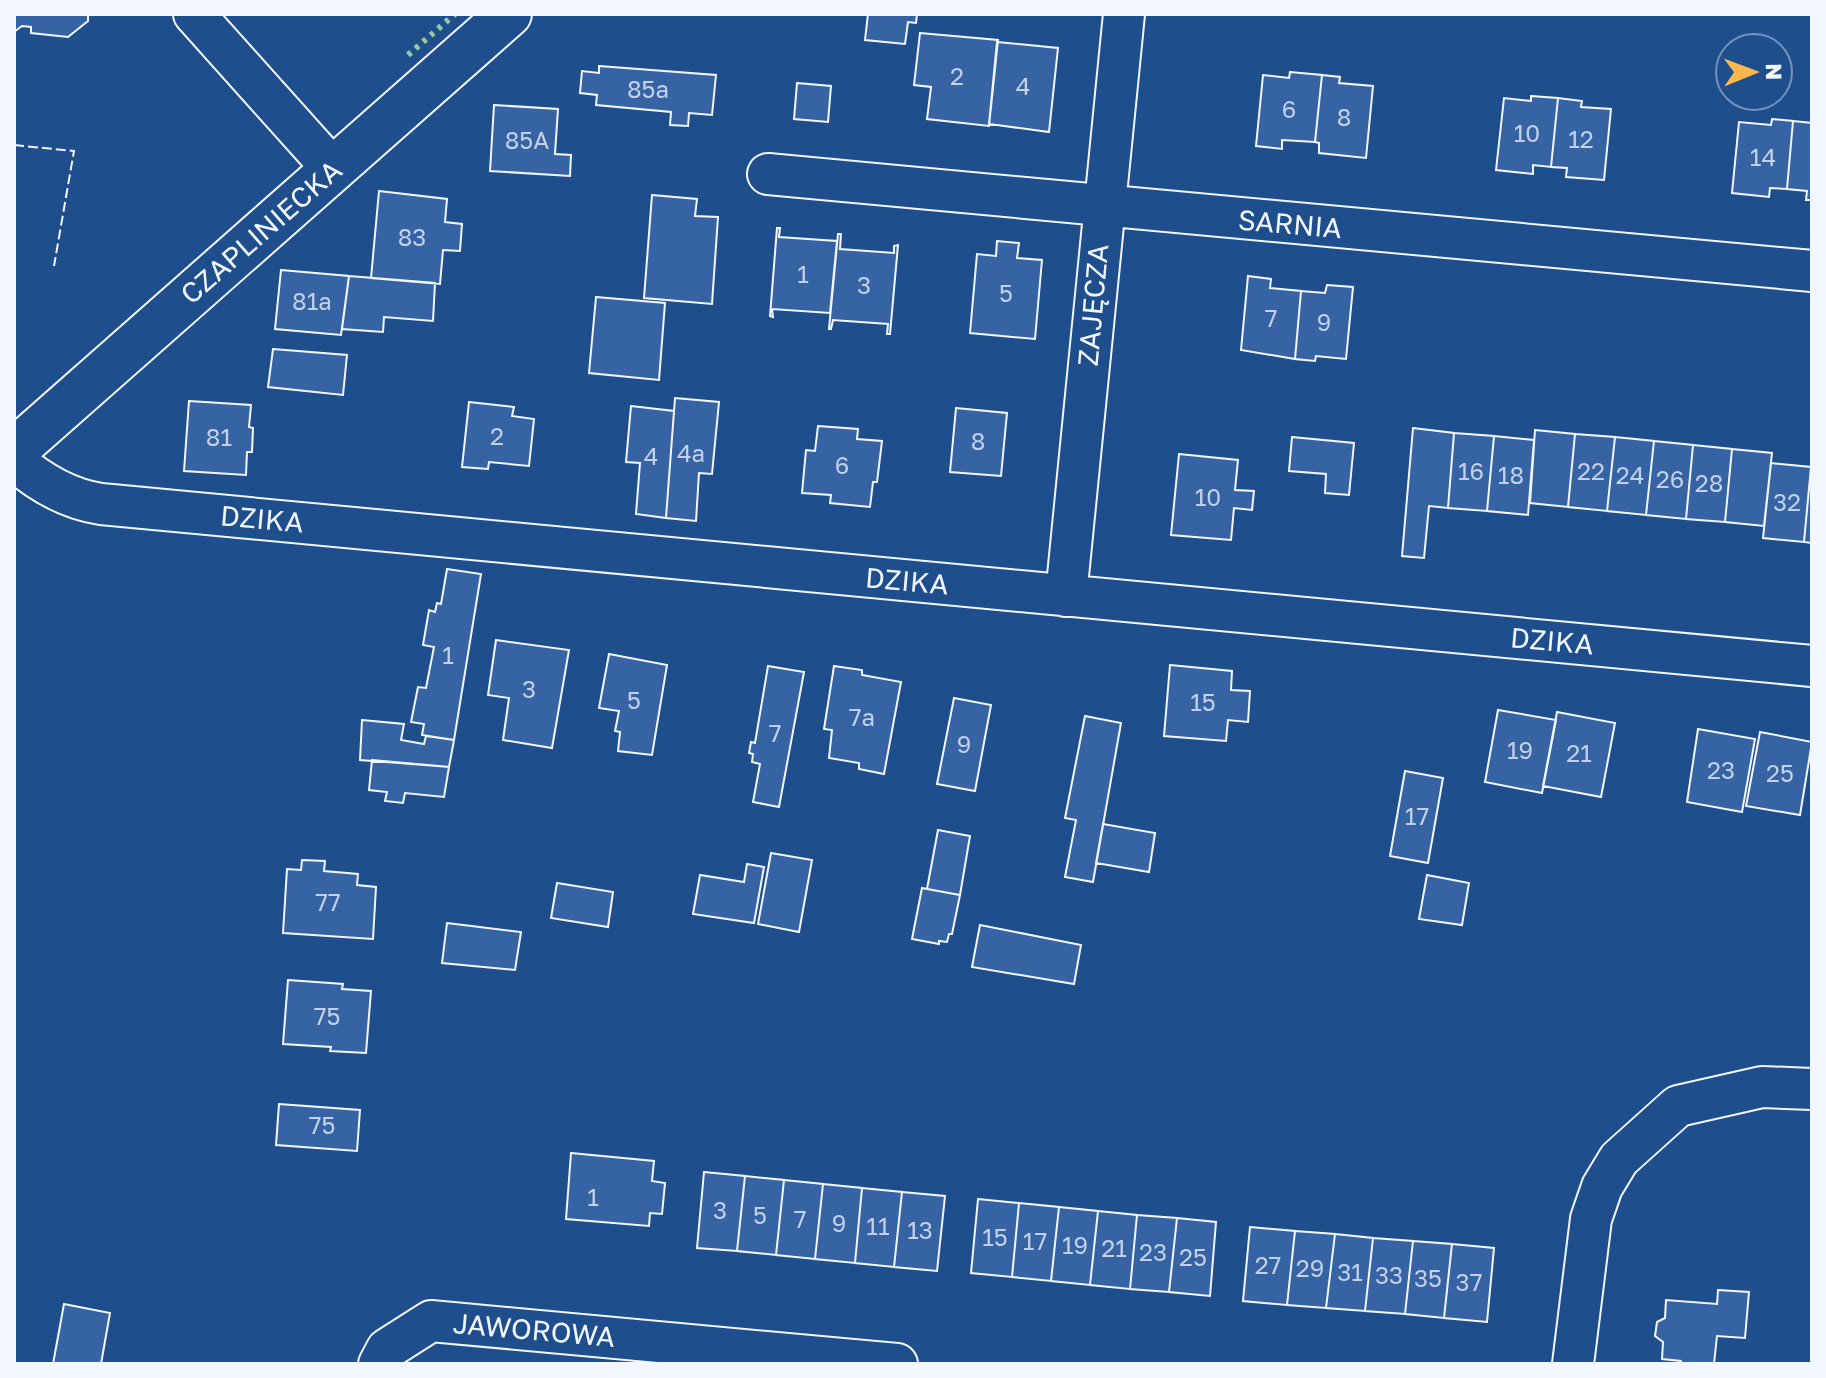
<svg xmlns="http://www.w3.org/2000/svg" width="1826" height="1378" viewBox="0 0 1826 1378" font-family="'Golos Text',sans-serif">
<rect width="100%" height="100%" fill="#1f4e8c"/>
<path fill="#3563a3" stroke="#f2f6ff" stroke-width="2" d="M 14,14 L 88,14 L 88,21 L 68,37 L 31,33 L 31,27 L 22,26 L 14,32 Z
M 868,14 L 917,14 L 916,23 L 908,22 L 905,44 L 865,40 Z
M 920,33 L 998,40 L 989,126 L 927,119 L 931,87 L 914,85 Z
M 997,42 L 1058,48 L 1049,132 L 989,124 Z
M 599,66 L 716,75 L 712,115 L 689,113 L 688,126 L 670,125 L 671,112 L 596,105 L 597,95 L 580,93 L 582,71 L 599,73 Z
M 1290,72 L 1322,75 L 1315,142 L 1282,140 L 1282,149 L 1256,146 L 1263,75 L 1289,78 Z
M 1322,75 L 1340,77 L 1339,83 L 1373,86 L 1366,158 L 1319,153 L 1319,143 L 1315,142 Z
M 797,83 L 831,86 L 828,122 L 794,119 Z
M 1531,96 L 1558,98 L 1551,167 L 1533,165 L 1533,174 L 1496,170 L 1504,98 L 1531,101 Z
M 1558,98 L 1582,101 L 1581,107 L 1611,109 L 1604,180 L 1566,177 L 1567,168 L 1551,167 Z
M 494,105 L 558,109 L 555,154 L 571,155 L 570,176 L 490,171 Z
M 1772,119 L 1793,121 L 1787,189 L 1770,188 L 1769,197 L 1732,193 L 1739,122 L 1771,125 Z
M 1793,121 L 1812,123 L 1812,200 L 1806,200 L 1807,191 L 1787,189 Z
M 379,191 L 447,199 L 445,222 L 462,224 L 460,251 L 443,250 L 440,284 L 371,278 Z
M 652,195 L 697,199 L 695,216 L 718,217 L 712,304 L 644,298 Z
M 777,228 L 780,228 L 779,237 L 837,241 L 830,313 L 772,309 L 773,317 L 770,316 Z
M 838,234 L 841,234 L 840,249 L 894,253 L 894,246 L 898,245 L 890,334 L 887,334 L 888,324 L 833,320 L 831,329 L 829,329 Z
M 997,241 L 1019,243 L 1017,258 L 1042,260 L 1035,339 L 970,333 L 977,254 L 996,256 Z
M 281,270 L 349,276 L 341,335 L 275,329 Z
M 349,276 L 435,283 L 433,321 L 384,317 L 383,332 L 342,329 Z
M 1248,276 L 1271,279 L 1270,288 L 1301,291 L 1295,359 L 1241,350 Z
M 1327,285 L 1353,287 L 1346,359 L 1316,356 L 1315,361 L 1295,359 L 1301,291 L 1325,293 Z
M 596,297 L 665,303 L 659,380 L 589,373 Z
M 273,349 L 347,355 L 343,395 L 268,387 Z
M 675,398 L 719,402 L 712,474 L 699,473 L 696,521 L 666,518 Z
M 189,401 L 251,405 L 249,427 L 253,428 L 252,452 L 247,452 L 246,475 L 184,471 Z
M 469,402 L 514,407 L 512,416 L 534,419 L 529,466 L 489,462 L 488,469 L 462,467 Z
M 631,406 L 674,411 L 666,518 L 636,514 L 640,463 L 626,462 Z
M 956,408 L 1007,413 L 1001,476 L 950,472 Z
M 818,426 L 858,429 L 857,439 L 882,441 L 877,482 L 873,482 L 870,507 L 830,503 L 831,495 L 802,493 L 806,450 L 815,451 Z
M 1413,428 L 1454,433 L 1448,508 L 1429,506 L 1424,558 L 1402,556 Z
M 1535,430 L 1575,434 L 1568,507 L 1530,503 Z
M 1454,433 L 1494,436 L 1487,511 L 1448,508 Z
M 1575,434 L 1615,437 L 1607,511 L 1568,507 Z
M 1494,436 L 1534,440 L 1528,515 L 1487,511 Z
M 1292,437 L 1354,443 L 1349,495 L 1325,493 L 1326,474 L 1289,471 Z
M 1615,437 L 1654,441 L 1646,515 L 1607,511 Z
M 1654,441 L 1693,445 L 1686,519 L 1646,515 Z
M 1693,445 L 1732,449 L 1725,522 L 1686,519 Z
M 1732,449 L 1772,453 L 1764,526 L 1725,522 Z
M 1179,454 L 1238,460 L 1235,490 L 1254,491 L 1252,510 L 1234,508 L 1231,540 L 1171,535 Z
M 1771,463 L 1811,467 L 1804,542 L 1763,538 Z
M 1811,467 L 1812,467 L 1812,543 L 1804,542 Z
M 447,569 L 481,574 L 454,740 L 422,735 L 424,724 L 411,722 L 418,687 L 426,688 L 434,647 L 423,645 L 429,610 L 435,612 L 437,603 L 441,604 Z
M 496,640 L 569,650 L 552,748 L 503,740 L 509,698 L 488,695 Z
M 609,654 L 667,665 L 652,755 L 618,751 L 620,732 L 615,731 L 619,711 L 599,708 Z
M 1170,665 L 1232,671 L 1231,690 L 1250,691 L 1248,722 L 1228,720 L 1226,741 L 1164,736 Z
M 768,666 L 804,672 L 779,807 L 753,802 L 760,764 L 752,762 L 753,754 L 749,753 L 751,742 L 755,743 Z
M 834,666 L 862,670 L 862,675 L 901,682 L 884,774 L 859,769 L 859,763 L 829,758 L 832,730 L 824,729 Z
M 954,698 L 991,705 L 975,791 L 937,784 Z
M 1498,710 L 1556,720 L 1542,793 L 1485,782 Z
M 1557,712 L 1615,723 L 1601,797 L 1543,786 Z
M 1085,716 L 1121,723 L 1093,882 L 1065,877 L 1076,820 L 1065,818 Z
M 362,720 L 404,724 L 401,740 L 424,744 L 426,736 L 454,740 L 449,767 L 360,760 Z
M 1698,729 L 1755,739 L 1742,812 L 1687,802 Z
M 1760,732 L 1812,742 L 1800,815 L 1746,806 Z
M 372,760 L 449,767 L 444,797 L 405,793 L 403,803 L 385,801 L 387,792 L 369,790 Z
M 1405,771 L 1443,778 L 1428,863 L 1390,856 Z
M 1103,824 L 1155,833 L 1149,872 L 1096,863 Z
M 938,830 L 970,836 L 960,895 L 927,889 Z
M 771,853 L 812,860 L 799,932 L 758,924 Z
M 302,860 L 325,861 L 324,871 L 358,874 L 357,885 L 376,887 L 373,939 L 283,933 L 287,869 L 301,870 Z
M 747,864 L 764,867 L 754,923 L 693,914 L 700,875 L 744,882 Z
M 1427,875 L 1469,883 L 1462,925 L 1419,919 Z
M 557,883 L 613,892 L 608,927 L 551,918 Z
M 922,888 L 960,895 L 952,934 L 949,934 L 947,942 L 939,941 L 939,944 L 912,939 Z
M 447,923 L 521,932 L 515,970 L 442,963 Z
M 980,925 L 1081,945 L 1074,984 L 972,967 Z
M 288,980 L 343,984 L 342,989 L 371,991 L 366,1053 L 330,1051 L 331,1047 L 283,1044 Z
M 279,1104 L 360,1110 L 357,1151 L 276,1145 Z
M 571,1153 L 654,1161 L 652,1181 L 665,1183 L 662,1214 L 650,1213 L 649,1226 L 566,1219 Z
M 704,1172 L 745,1176 L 737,1251 L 697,1248 Z
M 745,1176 L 784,1180 L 776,1255 L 737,1251 Z
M 784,1180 L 823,1184 L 815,1259 L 776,1255 Z
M 823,1184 L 862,1188 L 855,1263 L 815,1259 Z
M 862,1188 L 902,1192 L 894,1267 L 855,1263 Z
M 902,1192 L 945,1196 L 937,1271 L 894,1267 Z
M 978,1199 L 1019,1203 L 1012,1277 L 971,1273 Z
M 1019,1203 L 1059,1207 L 1051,1281 L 1012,1277 Z
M 1059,1207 L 1098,1211 L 1090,1285 L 1051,1281 Z
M 1098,1211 L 1137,1215 L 1130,1289 L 1090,1285 Z
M 1137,1215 L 1177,1218 L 1169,1292 L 1130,1289 Z
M 1177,1218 L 1216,1222 L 1210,1296 L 1169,1292 Z
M 1250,1227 L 1295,1231 L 1287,1305 L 1243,1301 Z
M 1295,1231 L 1335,1234 L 1326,1308 L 1287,1305 Z
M 1335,1234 L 1373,1238 L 1365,1311 L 1326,1308 Z
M 1373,1238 L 1413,1241 L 1405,1314 L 1365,1311 Z
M 1413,1241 L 1452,1244 L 1444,1318 L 1405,1314 Z
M 1452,1244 L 1494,1248 L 1487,1322 L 1444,1318 Z
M 1718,1290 L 1749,1292 L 1745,1338 L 1717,1336 L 1714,1364 L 1681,1364 L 1681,1361 L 1662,1359 L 1663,1342 L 1655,1336 L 1657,1322 L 1665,1318 L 1666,1300 L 1717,1304 Z
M 64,1304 L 110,1313 L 101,1364 L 53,1364 Z"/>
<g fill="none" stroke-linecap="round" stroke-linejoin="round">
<defs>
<path id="minor" d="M 194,14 L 332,168
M 768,174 L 1812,271
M 14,460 C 39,482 68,499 101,504 L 1812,666
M 1066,596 L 1124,14
M 379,1364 L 387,1349 L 431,1321 L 897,1364
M 1573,1364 L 1591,1219 L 1602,1187 L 1619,1159 L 1678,1106 L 1762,1087 L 1812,1089"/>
<path id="secondary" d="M 14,451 L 509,14"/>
</defs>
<use href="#minor" stroke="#f2f6ff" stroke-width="44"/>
<use href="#secondary" stroke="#f2f6ff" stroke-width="48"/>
<use href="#minor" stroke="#1f4e8c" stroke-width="40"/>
<use href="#secondary" stroke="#1f4e8c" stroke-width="44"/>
<path stroke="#97c8a6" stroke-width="6" stroke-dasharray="4 6" stroke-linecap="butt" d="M 408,55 L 455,14"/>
<path stroke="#f2f6ff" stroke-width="2" stroke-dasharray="10 4" stroke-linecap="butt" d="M 14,145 L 74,151 L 54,266"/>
</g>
<g text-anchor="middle" stroke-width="6" stroke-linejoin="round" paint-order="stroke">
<g font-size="24" fill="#c3d1e8">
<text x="957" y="85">2</text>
<text x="1023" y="95">4</text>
<text x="648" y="98">85a</text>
<text x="1289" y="118">6</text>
<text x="1344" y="126">8</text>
<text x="1527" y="142">10</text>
<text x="1581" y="148">12</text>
<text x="527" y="149">85A</text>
<text x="1763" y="166">14</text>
<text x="412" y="246">83</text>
<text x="803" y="283">1</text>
<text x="864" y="294">3</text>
<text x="1006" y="302">5</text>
<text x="312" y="310">81a</text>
<text x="1271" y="327">7</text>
<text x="1324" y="331">9</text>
<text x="497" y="445">2</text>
<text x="219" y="446">81</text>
<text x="978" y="450">8</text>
<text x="691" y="462">4a</text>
<text x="651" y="465">4</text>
<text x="842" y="474">6</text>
<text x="1471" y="480">16</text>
<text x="1591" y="480">22</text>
<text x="1511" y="484">18</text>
<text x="1630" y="484">24</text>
<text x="1670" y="488">26</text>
<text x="1709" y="492">28</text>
<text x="1208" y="506">10</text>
<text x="1787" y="511">32</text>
<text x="448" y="664">1</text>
<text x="529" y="698">3</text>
<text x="634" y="709">5</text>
<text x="1203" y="711">15</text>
<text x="862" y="726">7a</text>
<text x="775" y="742">7</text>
<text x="964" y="753">9</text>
<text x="1520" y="759">19</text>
<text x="1579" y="762">21</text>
<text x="1721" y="779">23</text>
<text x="1780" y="782">25</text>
<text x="1417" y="825">17</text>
<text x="328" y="911">77</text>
<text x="327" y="1025">75</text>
<text x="322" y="1134">75</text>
<text x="593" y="1206">1</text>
<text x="720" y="1219">3</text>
<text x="760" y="1224">5</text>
<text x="800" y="1228">7</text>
<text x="839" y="1232">9</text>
<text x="878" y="1235">11</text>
<text x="920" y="1239">13</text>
<text x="995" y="1246">15</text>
<text x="1035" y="1250">17</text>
<text x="1075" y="1254">19</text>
<text x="1114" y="1257">21</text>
<text x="1153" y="1261">23</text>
<text x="1193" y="1266">25</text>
<text x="1268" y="1274">27</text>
<text x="1310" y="1277">29</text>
<text x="1350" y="1281">31</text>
<text x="1389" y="1284">33</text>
<text x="1428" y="1287">35</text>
<text x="1469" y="1291">37</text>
</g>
<g font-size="28" fill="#f2f6ff" stroke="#1f4e8c">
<text transform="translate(1290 224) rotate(5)" y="10">SARNIA</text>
<text transform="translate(261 232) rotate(-41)" y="10">CZAPLINIECKA</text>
<text transform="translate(1093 305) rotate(-85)" y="10">ZAJĘCZA</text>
<text transform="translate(262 519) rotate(5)" y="10">DZIKA</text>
<text transform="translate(907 581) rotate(5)" y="10">DZIKA</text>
<text transform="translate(1552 641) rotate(5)" y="10">DZIKA</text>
<text transform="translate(534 1330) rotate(5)" y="10">JAWOROWA</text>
</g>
</g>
<rect width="1826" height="1378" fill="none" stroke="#f2f6ff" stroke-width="32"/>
<g transform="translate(1754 72) rotate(89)"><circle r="38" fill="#1f4e8c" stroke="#7391ba" stroke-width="2"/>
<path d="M0-6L14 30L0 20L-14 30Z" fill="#ffb74d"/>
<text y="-12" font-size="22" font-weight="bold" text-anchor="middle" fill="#f2f6ff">N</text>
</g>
</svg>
